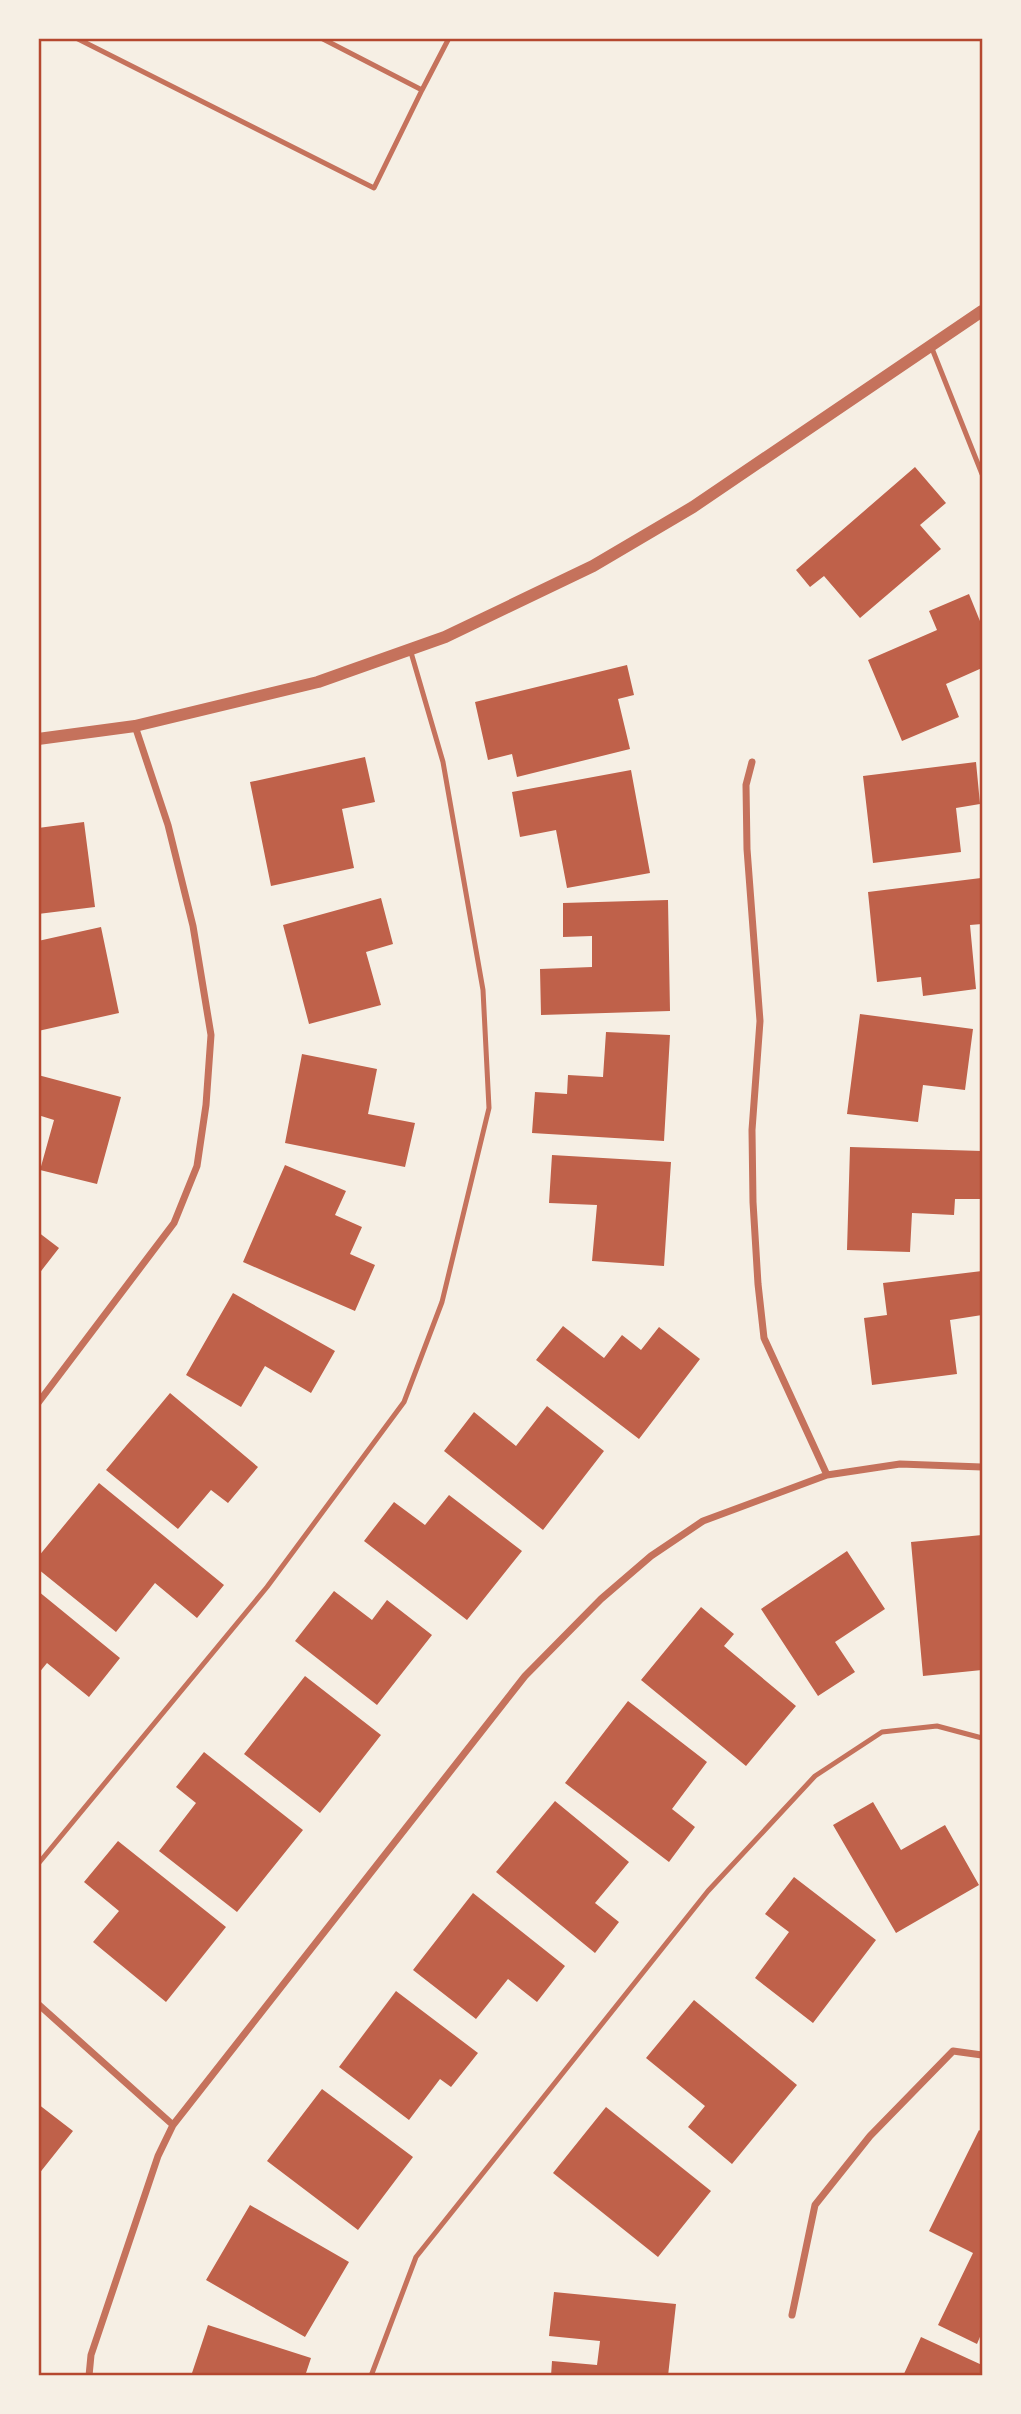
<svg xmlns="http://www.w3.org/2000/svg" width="1021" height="2414" viewBox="0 0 1021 2414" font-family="'PT Sans',sans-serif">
<rect width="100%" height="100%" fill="#f6efe4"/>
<path fill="#bf614a" d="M 915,467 L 946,503 L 920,525 L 941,549 L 860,618 L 824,576 L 810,587 L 796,570 Z
M 969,594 L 982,626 L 982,668 L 946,684 L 959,717 L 902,741 L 868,660 L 937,630 L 929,611 Z
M 627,665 L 634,695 L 618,699 L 630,749 L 517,777 L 512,754 L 488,760 L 475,702 Z
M 365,757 L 375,802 L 342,809 L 354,868 L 271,886 L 250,782 Z
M 976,762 L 980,804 L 956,808 L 961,852 L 873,863 L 863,776 Z
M 631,770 L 650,873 L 567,888 L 556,830 L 520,837 L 512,792 Z
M 84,822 L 95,907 L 38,914 L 38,828 Z
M 981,878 L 982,924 L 970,925 L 976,989 L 923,996 L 921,977 L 877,982 L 868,892 Z
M 381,898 L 393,944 L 366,952 L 381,1005 L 309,1024 L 283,925 Z
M 668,900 L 670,1011 L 541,1015 L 540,969 L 592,967 L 592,936 L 563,937 L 563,903 Z
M 101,927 L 119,1013 L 38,1031 L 38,941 Z
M 860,1014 L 973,1029 L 965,1090 L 923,1085 L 918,1122 L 847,1114 Z
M 606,1032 L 670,1035 L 664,1141 L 532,1133 L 535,1092 L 567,1094 L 568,1075 L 603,1077 Z
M 302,1054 L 377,1069 L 368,1114 L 415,1123 L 405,1167 L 285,1143 Z
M 38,1075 L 121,1097 L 97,1184 L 40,1170 L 54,1120 L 38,1115 Z
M 850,1147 L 982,1151 L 982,1199 L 955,1199 L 954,1215 L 912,1213 L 910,1252 L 847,1250 Z
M 552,1155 L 671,1162 L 664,1266 L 592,1261 L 597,1205 L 549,1203 Z
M 285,1165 L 346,1191 L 335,1215 L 362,1227 L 350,1254 L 375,1265 L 355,1311 L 243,1262 Z
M 38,1232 L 59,1248 L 38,1275 Z
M 982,1271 L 982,1315 L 950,1320 L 957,1374 L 872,1385 L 864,1318 L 887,1315 L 883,1283 Z
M 233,1293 L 335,1351 L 311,1393 L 265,1366 L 241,1407 L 186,1375 Z
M 563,1326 L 604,1358 L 622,1335 L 641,1350 L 659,1327 L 700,1359 L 639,1439 L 536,1360 Z
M 170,1393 L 258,1467 L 228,1503 L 211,1490 L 178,1529 L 106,1470 Z
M 547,1406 L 604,1451 L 543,1530 L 444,1451 L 474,1412 L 516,1446 Z
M 99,1483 L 224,1585 L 197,1618 L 155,1583 L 116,1632 L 38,1569 L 38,1557 Z
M 449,1495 L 522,1551 L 467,1620 L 364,1541 L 394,1502 L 425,1525 Z
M 982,1535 L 982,1670 L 923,1676 L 911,1542 Z
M 847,1551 L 885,1609 L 835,1642 L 855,1672 L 818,1696 L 761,1609 Z
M 38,1591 L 120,1658 L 89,1697 L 47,1663 L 38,1674 Z
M 334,1591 L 372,1620 L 387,1600 L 432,1635 L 377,1705 L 295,1641 Z
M 701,1607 L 734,1634 L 724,1646 L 796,1706 L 746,1766 L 641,1680 Z
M 305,1676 L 381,1735 L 320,1813 L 244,1754 Z
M 628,1701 L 707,1762 L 672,1809 L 695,1827 L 669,1862 L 565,1783 Z
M 204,1752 L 303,1830 L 237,1912 L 159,1851 L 196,1803 L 176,1787 Z
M 555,1801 L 629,1862 L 595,1903 L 619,1922 L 595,1953 L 496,1872 Z
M 873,1802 L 901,1850 L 945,1825 L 979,1885 L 896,1933 L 833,1825 Z
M 118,1841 L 226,1927 L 166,2002 L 93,1942 L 119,1911 L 84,1882 Z
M 794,1877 L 876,1940 L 813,2023 L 755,1978 L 789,1932 L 765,1914 Z
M 473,1893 L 565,1966 L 537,2002 L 508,1979 L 476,2019 L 413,1970 Z
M 396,1991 L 478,2053 L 451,2087 L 440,2079 L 409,2120 L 339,2067 Z
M 694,2000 L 797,2085 L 732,2164 L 688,2127 L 705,2106 L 646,2058 Z
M 322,2089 L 413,2157 L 358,2230 L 267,2161 Z
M 38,2104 L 73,2131 L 38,2175 Z
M 606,2107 L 711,2191 L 658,2257 L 553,2173 Z
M 979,2130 L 982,2132 L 982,2332 L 977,2344 L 938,2325 L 973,2253 L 929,2231 Z
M 250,2205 L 349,2262 L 305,2337 L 206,2280 Z
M 554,2292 L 676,2304 L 668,2376 L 551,2376 L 552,2361 L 597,2365 L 600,2341 L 549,2336 Z
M 208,2325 L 311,2358 L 305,2376 L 191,2376 Z
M 921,2337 L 982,2365 L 982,2376 L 903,2376 Z"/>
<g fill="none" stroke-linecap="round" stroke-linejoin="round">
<path stroke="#c5725c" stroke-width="5" d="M 76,38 L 374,188 L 422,90 L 321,38
M 422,90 L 449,38
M 931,346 L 982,474
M 38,1864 L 267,1587 L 404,1402 L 442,1302 L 489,1108 L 483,990 L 443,762 L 410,649
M 371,2376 L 416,2257 L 708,1891 L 815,1776 L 882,1732 L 937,1726 L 982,1738"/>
<path stroke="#c5725c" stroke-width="7" d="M 752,762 L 746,785 L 747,849 L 760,1021 L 752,1130 L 753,1202 L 758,1284 L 764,1338 L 827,1475
M 38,1403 L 174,1223 L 197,1166 L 206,1105 L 211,1035 L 193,926 L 168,825 L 135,726
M 38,2004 L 173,2125
M 792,2315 L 815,2205 L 870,2136 L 953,2051 L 982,2055
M 89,2376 L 91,2355 L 158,2156 L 173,2125 L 525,1676 L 601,1599 L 651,1556 L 703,1521 L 827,1475 L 900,1464 L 982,1467"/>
<path stroke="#c5725c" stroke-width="12" d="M 38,739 L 135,726 L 318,682 L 445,637 L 593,566 L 693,507 L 982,311"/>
</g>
<rect width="1021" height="2414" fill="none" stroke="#f6efe4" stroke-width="80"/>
<rect x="40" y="40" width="941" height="2334" fill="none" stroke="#b5482f" stroke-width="2.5"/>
</svg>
